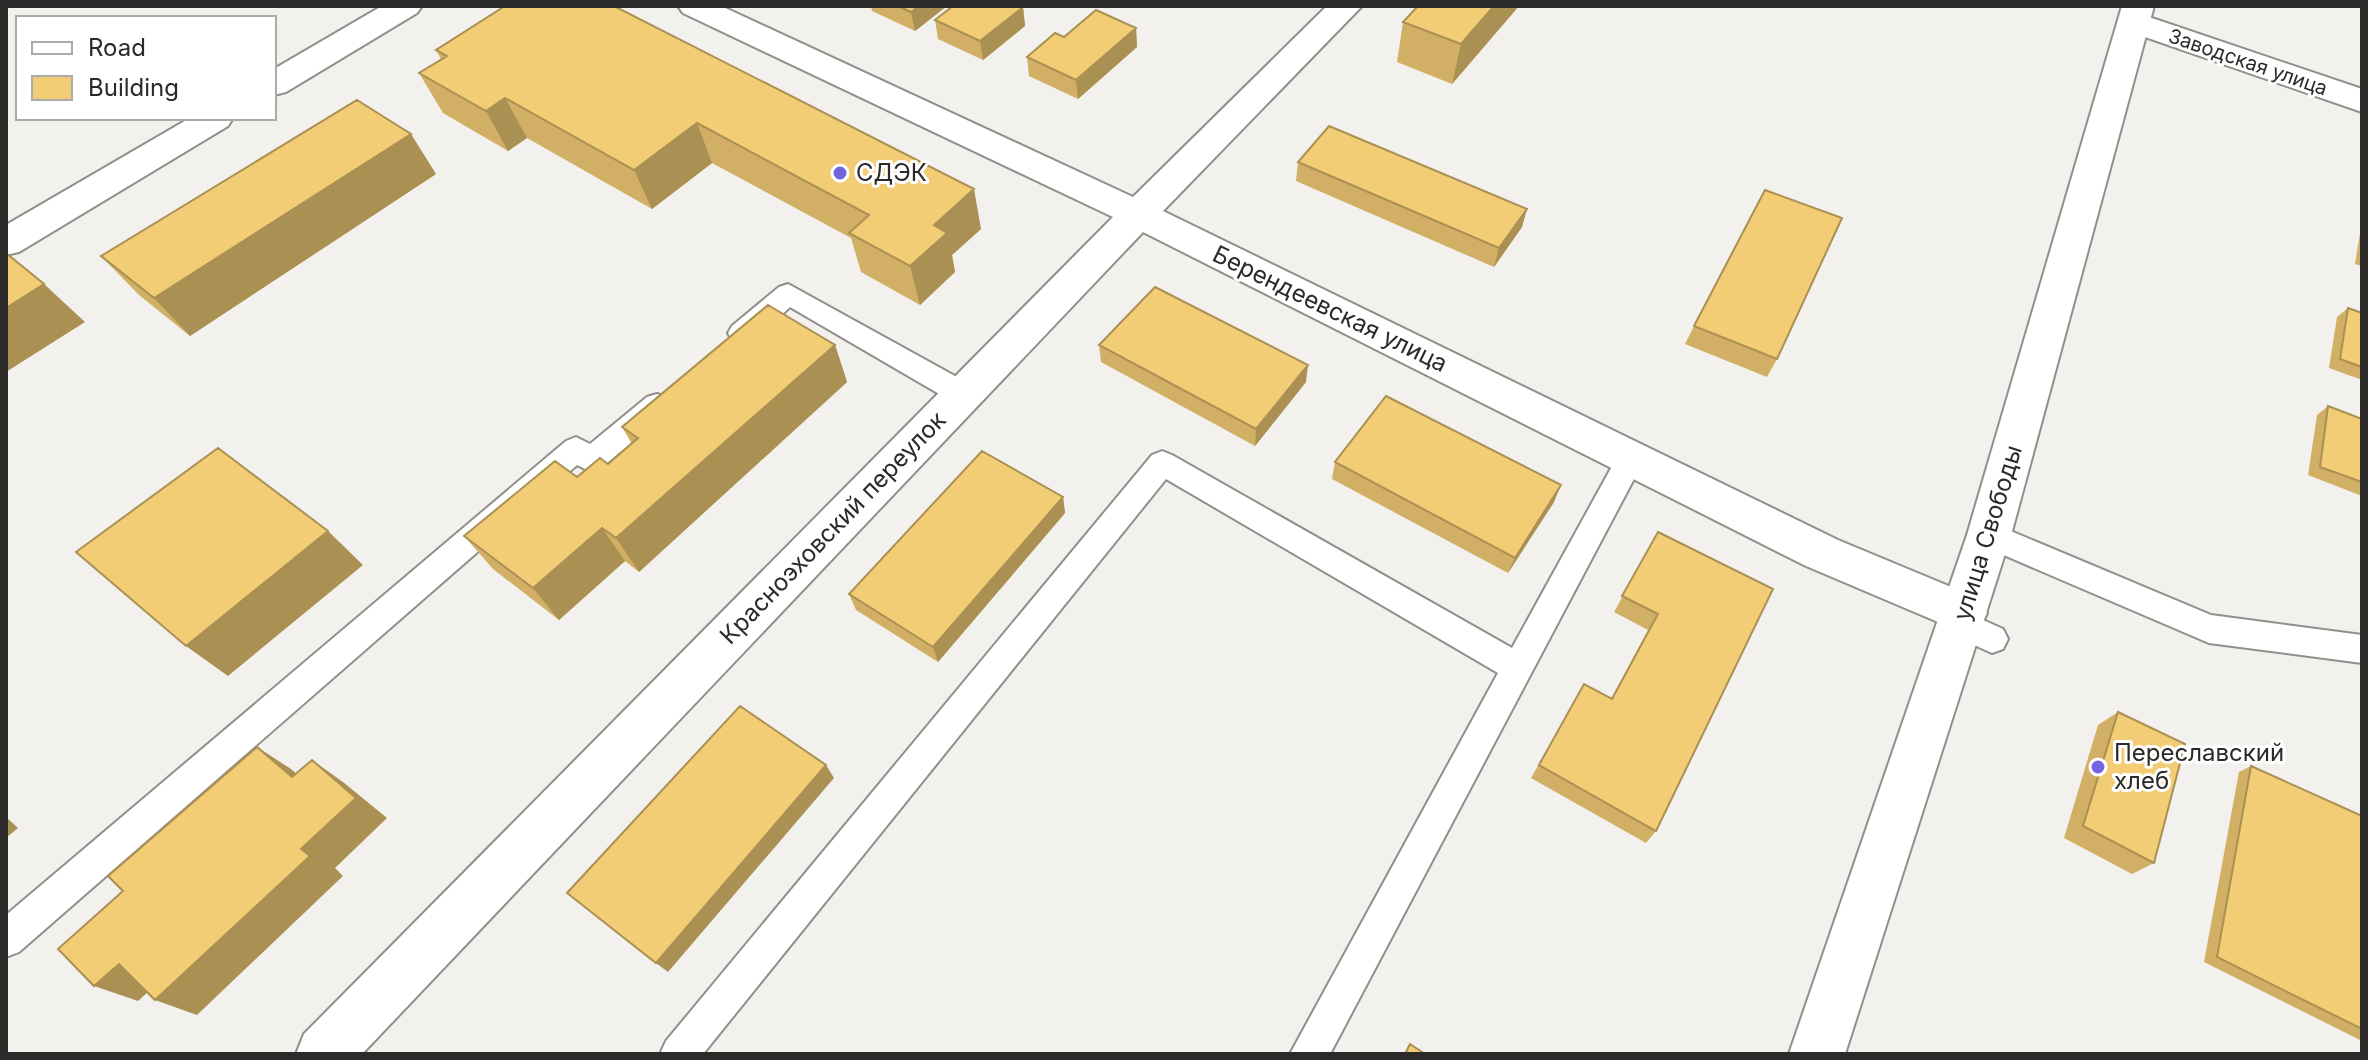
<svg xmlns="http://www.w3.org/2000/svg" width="2368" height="1060" viewBox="0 0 2368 1060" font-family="Inter,sans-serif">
<rect width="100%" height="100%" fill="#f3f1ed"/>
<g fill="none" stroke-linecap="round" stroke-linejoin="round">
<defs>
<path id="lane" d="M 788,284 L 973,386 L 977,394 L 973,402 L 963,405 L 953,402 L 790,307 C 774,321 755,347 732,340 L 728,333 L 732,326 L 779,287 Z
M 657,394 L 667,397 L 671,405 L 667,413 L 601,468 L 591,472 L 577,465 L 19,952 L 6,957 L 6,915 L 566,441 L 576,437 L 590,444 L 647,397 Z
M 1631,446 L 1641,450 L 1645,458 L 1330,1054 L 1290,1054 L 1498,673 L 1166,479 L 703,1054 L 660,1054 L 666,1041 L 1152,455 L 1162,451 L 1172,455 L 1512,648 L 1621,450 Z
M 1989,522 L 2211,615 L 2362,635 L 2362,663 L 2209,643 L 1978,544 L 1974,535 L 1978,526 Z
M 1961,610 L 2003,629 L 2008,639 L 2003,649 L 1992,653 L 1950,634 L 1945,624 L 1950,614 Z"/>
<path id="street" d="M 382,6 L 422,6 L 417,13 L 286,92 L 274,95 L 274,69 Z
M 678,6 L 721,6 L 1133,197 L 1327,6 L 1362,6 L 1163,211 L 1838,540 L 1980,599 L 1987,613 L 1980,627 L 1964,633 L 1806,566 L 1143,232 L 362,1054 L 296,1054 L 304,1034 L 1113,217 L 683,13 Z
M 2134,12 L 2362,89 L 2362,112 L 2122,29 L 2118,22 L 2122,15 Z
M 190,118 L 233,118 L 228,126 L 19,252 L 6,255 L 6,225 Z"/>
<path id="secondary" d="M 2122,6 L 2154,6 L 2011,535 L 1845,1054 L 1789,1054 L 1967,535 Z"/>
</defs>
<use href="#lane" stroke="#918f8b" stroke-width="4"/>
<use href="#street" stroke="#918f8b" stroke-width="4"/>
<use href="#secondary" stroke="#918f8b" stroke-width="4"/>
<use href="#lane" fill="#fff" fill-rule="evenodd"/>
<use href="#street" fill="#fff" fill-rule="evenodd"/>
<use href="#secondary" fill="#fff" fill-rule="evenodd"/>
</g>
<path fill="#d1b065" d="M 505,6 L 981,229 L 952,255 L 955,272 L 920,305 L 861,272 L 851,238 L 712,163 L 652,209 L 527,138 L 508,151 L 443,113 L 419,73 L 441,59 L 436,50 Z
M 871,6 L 947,6 L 915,31 L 872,11 Z
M 1519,6 L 1452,84 L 1397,62 L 1403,22 Z
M 1023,7 L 1025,26 L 983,60 L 938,39 L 935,20 Z
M 1136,28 L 1137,47 L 1078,99 L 1029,76 L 1027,57 L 1064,37 Z
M 1298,162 L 1522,227 L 1494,267 L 1296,181 Z
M 436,174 L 190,336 L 139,295 L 101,256 Z
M 2362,230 L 2362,266 L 2355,264 L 2360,233 Z
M 2348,308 L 2362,313 L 2362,380 L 2329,368 L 2337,317 Z
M 1694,326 L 1777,359 L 1767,377 L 1685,344 Z
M 835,345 L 847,382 L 639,572 L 625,561 L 559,620 L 493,569 L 464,536 L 577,477 L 608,464 L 632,444 L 622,427 Z
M 1099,345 L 1306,382 L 1255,446 L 1101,362 Z
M 2328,406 L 2362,419 L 2362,496 L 2308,475 L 2317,415 Z
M 1335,462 L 1554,502 L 1508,573 L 1332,479 Z
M 1063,497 L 1065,513 L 938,662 L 856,610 L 849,594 Z
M 1658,532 L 1656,831 L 1646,843 L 1531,778 L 1584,684 L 1611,699 L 1648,630 L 1614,612 Z
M 2118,712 L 2154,863 L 2132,874 L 2064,838 L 2098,725 Z
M 2251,766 L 2362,816 L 2362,1041 L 2204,962 L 2239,772 Z"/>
<path fill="#aa9053" d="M 919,6 L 947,6 L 915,31 L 911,12 Z
M 1494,6 L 1519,6 L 1452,84 L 1461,44 Z
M 1023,7 L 1025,26 L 983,60 L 980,41 Z
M 1136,28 L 1137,47 L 1078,99 L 1076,80 Z
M 505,98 L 527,138 L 508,151 L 486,111 Z
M 697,123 L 712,163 L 652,209 L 634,170 Z
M 411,134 L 436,174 L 190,336 L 154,298 Z
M 974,189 L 981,229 L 952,255 L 955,272 L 920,305 L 910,266 L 934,225 Z
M 1527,209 L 1522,227 L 1494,267 L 1499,248 Z
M 44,284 L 85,322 L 6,372 L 6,308 Z
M 835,345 L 847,382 L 639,572 L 616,538 Z
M 1308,365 L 1306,382 L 1255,446 L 1256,429 Z
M 1561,485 L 1554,502 L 1508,573 L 1515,558 Z
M 1063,497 L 1065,513 L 938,662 L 933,647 Z
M 602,528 L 625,561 L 559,620 L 533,588 Z
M 328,531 L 363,565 L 228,676 L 186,646 Z
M 257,747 L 291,769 L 325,798 L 292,777 Z
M 312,760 L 343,782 L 387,818 L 335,868 L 343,876 L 197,1015 L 155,1000 L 301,849 Z
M 826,765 L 834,778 L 668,972 L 656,963 Z
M 6,817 L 18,828 L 6,838 Z
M 119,964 L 161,980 L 138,1001 L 94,986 Z"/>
<path fill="#f3cd76" stroke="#aa9053" stroke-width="2" d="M 505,6 L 614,6 L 974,189 L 934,225 L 947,233 L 910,266 L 849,233 L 869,215 L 697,123 L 634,170 L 505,98 L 486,111 L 419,73 L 447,56 L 436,50 Z
M 898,6 L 919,6 L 911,12 Z
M 953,6 L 1022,6 L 1023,7 L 980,41 L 935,20 Z
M 1418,6 L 1494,6 L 1461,44 L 1403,22 Z
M 1096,10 L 1136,28 L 1076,80 L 1027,57 L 1055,33 L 1064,37 Z
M 357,100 L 411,134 L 154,298 L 101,256 Z
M 1329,126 L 1527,209 L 1499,248 L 1298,162 Z
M 1765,190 L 1842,218 L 1777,359 L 1694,326 Z
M 6,253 L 44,284 L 6,308 Z
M 1155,287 L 1308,365 L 1256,429 L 1099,345 Z
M 768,305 L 835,345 L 616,538 L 602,528 L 533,588 L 464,536 L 555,461 L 577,477 L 600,458 L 608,464 L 638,438 L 622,427 Z
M 2348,308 L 2362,313 L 2362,367 L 2340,359 Z
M 1386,396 L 1561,485 L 1515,558 L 1335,462 Z
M 2328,406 L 2362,419 L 2362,482 L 2320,467 Z
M 218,448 L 328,531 L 186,646 L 76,552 Z
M 982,451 L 1063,497 L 933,647 L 849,594 Z
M 1658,532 L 1773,589 L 1656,831 L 1539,765 L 1584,684 L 1612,699 L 1658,614 L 1622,596 Z
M 740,706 L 826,765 L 656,963 L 567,893 Z
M 2118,712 L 2185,744 L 2154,863 L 2083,826 Z
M 257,747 L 292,777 L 312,760 L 356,798 L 301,849 L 310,856 L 155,1000 L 119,964 L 94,986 L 58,949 L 123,891 L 108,876 Z
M 2251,766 L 2362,816 L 2362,1029 L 2217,957 Z
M 1410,1044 L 1425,1054 L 1405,1054 Z"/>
<g fill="#7364df" stroke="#fff" stroke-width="3">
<circle cx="840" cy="173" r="8"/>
<circle cx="2098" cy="767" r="8"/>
</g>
<g text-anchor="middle" stroke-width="6" stroke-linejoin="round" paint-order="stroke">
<g font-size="20" fill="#2b2a29" stroke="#fff">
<text transform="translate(2248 62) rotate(19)" y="7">Заводская улица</text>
</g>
<g font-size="24" fill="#2b2a29" stroke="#fff" text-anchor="start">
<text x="856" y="181">СДЭК</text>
<text x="2114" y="761">Переславский<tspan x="2114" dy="28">хлеб</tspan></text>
</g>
<g font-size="24" fill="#2b2a29" stroke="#fff">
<text transform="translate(1330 309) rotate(26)" y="8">Берендеевская улица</text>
<text transform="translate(833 528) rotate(-46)" y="8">Красноэховский переулок</text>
<text transform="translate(1988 533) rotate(-73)" y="8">улица Свободы</text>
</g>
</g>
<rect width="2368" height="1060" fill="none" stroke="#2b2a29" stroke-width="16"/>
<rect x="16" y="16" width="260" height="104" fill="#ffffff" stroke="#aaaaa9" stroke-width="2"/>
<rect x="32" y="42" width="40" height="12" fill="#ffffff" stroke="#aaaaa9" stroke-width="2"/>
<text x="88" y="56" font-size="24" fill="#2b2a29">Road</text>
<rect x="32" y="76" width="40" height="24" fill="#f3cd76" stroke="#aaaaa9" stroke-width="2"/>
<text x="88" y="96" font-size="24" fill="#2b2a29">Building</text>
</svg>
